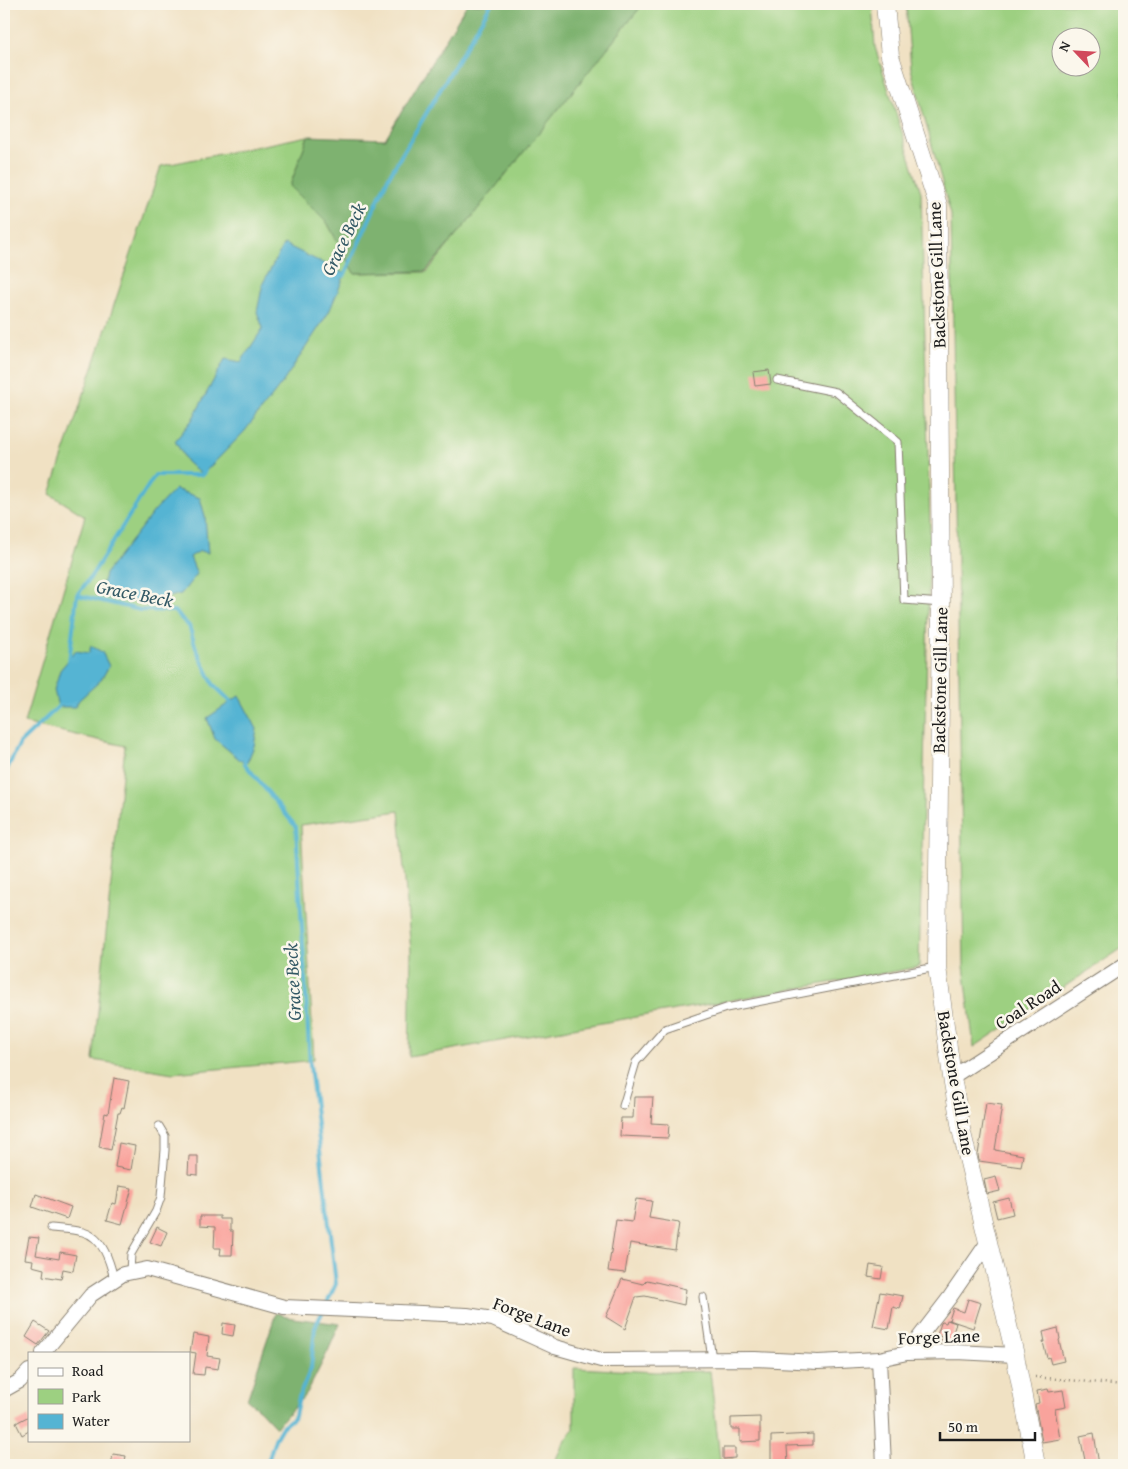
<svg xmlns="http://www.w3.org/2000/svg" width="1128" height="1469" viewBox="0 0 1128 1469" font-family="'Gentium Book Plus',serif">
<rect width="100%" height="100%" fill="#fbf7ec"/>
<filter id="ink" filterUnits="userSpaceOnUse"><feTurbulence type="fractalNoise" baseFrequency=".02" numOctaves="2"/><feDisplacementMap in="SourceGraphic" scale="10" xChannelSelector="R" yChannelSelector="G"/><feConvolveMatrix kernelMatrix="1 2 1 2 8 2 1 2 1" color-interpolation-filters="sRGB"/></filter>
<filter id="wash" filterUnits="userSpaceOnUse"><feTurbulence type="fractalNoise" baseFrequency=".0096" numOctaves="4" result="noise"/><feDisplacementMap in="SourceGraphic" scale="20" xChannelSelector="R" yChannelSelector="G"/><feGaussianBlur stdDeviation="1.12" result="paint"/><feColorMatrix in="noise" values="0 0 0 0 0 0 0 0 0 0 0 0 0 0 0 0 0 1.4 0 .05"/><feComposite in="paint" operator="in"/></filter>
<g filter="url(#wash)">
<rect width="100%" height="100%" fill="#f0e1c3"/>
<path fill="#9dd081" stroke="#5c764e" fill-rule="evenodd" d="M 643,4 L 872,4 L 875,47 L 921,192 L 930,527 L 919,967 L 409,1057 L 411,952 L 399,811 L 301,825 L 314,1059 L 306,1061 L 173,1073 L 93,1060 L 125,746 L 24,723 L 85,516 L 50,494 L 161,166 L 308,136 L 290,186 L 328,224 L 354,273 L 427,272 Z
M 906,4 L 1124,4 L 1124,947 L 974,1047 L 964,966 L 951,215 L 911,69 ZM 1060,38 L 1090,38 L 1090,68 L 1060,68 Z
M 574,1368 L 656,1372 L 710,1371 L 720,1459 L 733,1460 L 734,1465 L 553,1465 L 563,1444 L 574,1429 Z"/>
<path fill="#7eb26f" stroke="#4d6746" d="M 467,4 L 643,4 L 465,225 L 426,271 L 354,273 L 328,224 L 290,186 L 308,136 L 385,139 Z
M 276,1313 L 293,1318 L 340,1324 L 328,1351 L 307,1393 L 276,1427 L 260,1410 L 247,1400 Z"/>
<path fill="#55b4d3" stroke="#386878" d="M 284,244 L 345,274 L 329,312 L 283,382 L 244,432 L 202,475 L 187,462 L 175,441 L 192,420 L 225,359 L 241,362 L 263,328 L 257,312 L 263,283 Z
M 175,489 L 200,498 L 205,516 L 208,553 L 200,551 L 190,557 L 197,574 L 181,594 L 154,601 L 128,601 L 99,596 L 105,574 L 155,510 Z
M 91,646 L 102,652 L 109,666 L 101,680 L 79,700 L 75,707 L 58,707 L 54,690 L 60,670 L 76,651 L 89,653 Z
M 239,696 L 257,729 L 254,746 L 247,763 L 245,764 L 215,739 L 207,718 Z"/>
<g fill="none" stroke-linecap="round" stroke-linejoin="round">
<path stroke="#55b4d3" stroke-width="4" d="M 344,276 L 388,178 L 491,4
M 77,595 L 140,610 L 174,611 L 189,626 L 196,648 L 213,684 L 230,701 L 231,704
M 69,662 L 77,595 L 90,578 L 155,475 L 202,475 L 205,471
M 244,759 L 245,764 L 296,827 L 310,1065 L 336,1284 L 326,1305
M 4,775 L 20,743 L 58,707 L 60,703
M 267,1465 L 275,1439 L 282,1427 L 295,1416 L 299,1397 L 311,1368 L 315,1327 L 323,1311"/>
</g>
<g id="blocks">
<path fill="#f9a39c" d="M 769,370 L 771,384 L 755,386 L 753,372 Z
M 114,1078 L 129,1081 L 124,1108 L 122,1107 L 120,1113 L 118,1113 L 111,1150 L 99,1147 L 105,1113 L 108,1114 Z
M 634,1097 L 653,1097 L 651,1123 L 669,1124 L 668,1138 L 620,1136 L 621,1118 L 633,1118 Z
M 986,1103 L 1002,1105 L 995,1150 L 1023,1155 L 1021,1167 L 979,1161 L 978,1155 Z
M 119,1143 L 135,1146 L 131,1170 L 115,1167 Z
M 189,1156 L 198,1156 L 198,1175 L 188,1174 Z
M 996,1177 L 1000,1191 L 987,1194 L 984,1180 Z
M 119,1186 L 132,1188 L 122,1224 L 107,1220 L 112,1203 L 116,1204 Z
M 36,1194 L 71,1207 L 67,1219 L 32,1207 Z
M 1009,1198 L 1013,1214 L 997,1218 L 993,1202 Z
M 636,1199 L 652,1201 L 649,1218 L 679,1223 L 675,1250 L 630,1243 L 625,1273 L 608,1271 L 616,1220 L 632,1222 Z
M 200,1216 L 220,1216 L 220,1219 L 230,1219 L 230,1231 L 233,1231 L 232,1255 L 220,1255 L 221,1248 L 214,1248 L 215,1227 L 200,1226 Z
M 157,1227 L 167,1232 L 161,1246 L 150,1242 Z
M 29,1237 L 39,1238 L 36,1255 L 59,1259 L 60,1252 L 76,1255 L 73,1271 L 63,1269 L 61,1279 L 43,1276 L 44,1269 L 32,1266 L 33,1260 L 25,1259 Z
M 870,1265 L 883,1267 L 881,1279 L 868,1277 Z
M 622,1279 L 643,1284 L 647,1280 L 686,1289 L 684,1305 L 645,1296 L 636,1297 L 625,1329 L 606,1317 Z
M 880,1292 L 903,1296 L 900,1309 L 893,1307 L 889,1329 L 873,1326 Z
M 968,1299 L 981,1303 L 973,1328 L 949,1320 L 953,1308 L 964,1312 Z
M 947,1320 L 956,1323 L 950,1343 L 941,1344 L 942,1337 L 937,1335 L 941,1323 L 942,1322 L 946,1323 Z
M 35,1322 L 49,1331 L 38,1345 L 26,1337 Z
M 223,1323 L 235,1325 L 233,1336 L 222,1334 Z
M 1058,1328 L 1060,1339 L 1059,1340 L 1064,1361 L 1051,1364 L 1049,1357 L 1047,1358 L 1043,1342 L 1045,1342 L 1043,1332 Z
M 193,1334 L 209,1337 L 207,1356 L 220,1358 L 218,1369 L 205,1367 L 204,1375 L 193,1374 L 196,1353 L 190,1352 Z
M 1048,1389 L 1049,1392 L 1063,1390 L 1066,1407 L 1055,1409 L 1060,1439 L 1042,1442 L 1035,1404 L 1039,1403 L 1037,1391 Z
M 29,1416 L 29,1431 L 22,1435 L 16,1423 Z
M 760,1417 L 760,1441 L 740,1442 L 740,1429 L 731,1429 L 731,1418 Z
M 1094,1433 L 1099,1465 L 1086,1465 L 1080,1436 Z
M 813,1434 L 813,1445 L 787,1446 L 788,1465 L 771,1465 L 771,1436 Z
M 723,1448 L 735,1448 L 735,1458 L 723,1459 Z
M 113,1454 L 126,1456 L 124,1465 L 111,1465 Z"/>
</g>
</g>
<g filter="url(#ink)">
<use href="#blocks" fill-opacity="0" stroke="#867e70" stroke-width="1"/>
<g fill="none" stroke-linecap="round" stroke-linejoin="round">
<defs>
<path id="service" d="M 777,380 L 836,392 L 898,442 L 904,600 L 941,603
M 623,1106 L 636,1062 L 665,1029 L 726,1008 L 936,967
M 51,1228 C 61,1229 72,1229 83,1232 C 103,1237 110,1262 114,1279
M 130,1272 L 131,1254 L 156,1211 L 161,1197 L 165,1150 L 165,1136 L 159,1126
M 703,1297 L 712,1359"/>
<path id="minor" d="M 952,1077 L 1124,965
M 43,1353 L 91,1295 L 123,1274 L 147,1269 L 284,1307 L 467,1315 L 493,1319 L 555,1347 L 601,1360 L 755,1359 L 818,1362 L 879,1359 L 907,1353 L 957,1352 L 1015,1355
M 907,1353 L 950,1297 L 988,1242
M 879,1359 L 884,1465
M 4,1390 L 20,1381 L 29,1371"/>
<path id="tertiary" d="M 885,4 L 890,56 L 938,205 L 941,603 L 937,967 L 952,1077 L 961,1129 L 1015,1355 L 1036,1465"/>
</defs>
<use href="#service" stroke="#867e70" stroke-width="9"/>
<use href="#minor" stroke="#867e70" stroke-width="16"/>
<use href="#tertiary" stroke="#867e70" stroke-width="19"/>
<path stroke="#867e70" stroke-width="2.5" stroke-dasharray="1 4" stroke-linecap="butt" d="M 1035,1377 L 1124,1385"/>
<use href="#service" stroke="#fff" stroke-width="7"/>
<use href="#minor" stroke="#fff" stroke-width="14"/>
<use href="#tertiary" stroke="#fff" stroke-width="18"/>
</g>
</g>
<g text-anchor="middle" stroke-width="5" stroke-linejoin="round" paint-order="stroke">
<g font-size="18" fill="#1c1c1c" stroke="#fbf7ec">
<text transform="translate(937 275) rotate(-92)" y="6">Backstone Gill Lane</text>
<text transform="translate(940 680) rotate(-89)" y="6">Backstone Gill Lane</text>
<text transform="translate(1028 1005) rotate(-33)" y="6">Coal Road</text>
<text transform="translate(956 1083) rotate(80)" y="6">Backstone Gill Lane</text>
<text transform="translate(532 1317) rotate(21)" y="6">Forge Lane</text>
<text transform="translate(939 1337) rotate(-2)" y="6">Forge Lane</text>
</g>
<g font-size="19" font-style="italic" fill="#335965" stroke="#fbf7ec">
<text transform="translate(343 239) rotate(-64)" y="7">Grace Beck</text>
<text transform="translate(135 593) rotate(11)" y="7">Grace Beck</text>
<text transform="translate(292 982) rotate(-93)" y="7">Grace Beck</text>
</g>
</g>
<rect width="1128" height="1469" fill="none" stroke="#fbf7ec" stroke-width="20"/>
<rect x="28" y="1352" width="162" height="90" fill="#fbf7ec" stroke="#a29f99"/>
<rect x="38" y="1368" width="25" height="8" fill="#ffffff" stroke="#a29f99"/>
<text x="72" y="1376" font-size="15" fill="#1c1c1c">Road</text>
<rect x="38" y="1389" width="25" height="15" fill="#9dd081" stroke="#a29f99"/>
<text x="72" y="1402" font-size="15" fill="#1c1c1c">Park</text>
<rect x="38" y="1414" width="25" height="15" fill="#55b4d3" stroke="#a29f99"/>
<text x="72" y="1426" font-size="15" fill="#1c1c1c">Water</text>
<g transform="translate(1076 52) rotate(295)"><circle r="24" fill="#fbf7ec" stroke="#a29f99"/>
<path d="M0-4L9 19L0 12L-9 19Z" fill="#d1495b"/>
<text y="-8" font-size="14" font-weight="bold" text-anchor="middle" fill="#1c1c1c">N</text>
</g>
<path d="M940 1432v8h95v-8" fill="none" stroke="#1c1c1c" stroke-width="2.5"/>
<text x="948" y="1432" font-size="15" fill="#1c1c1c" stroke="#fbf7ec" stroke-width="4" paint-order="stroke">50 m</text>
</svg>
